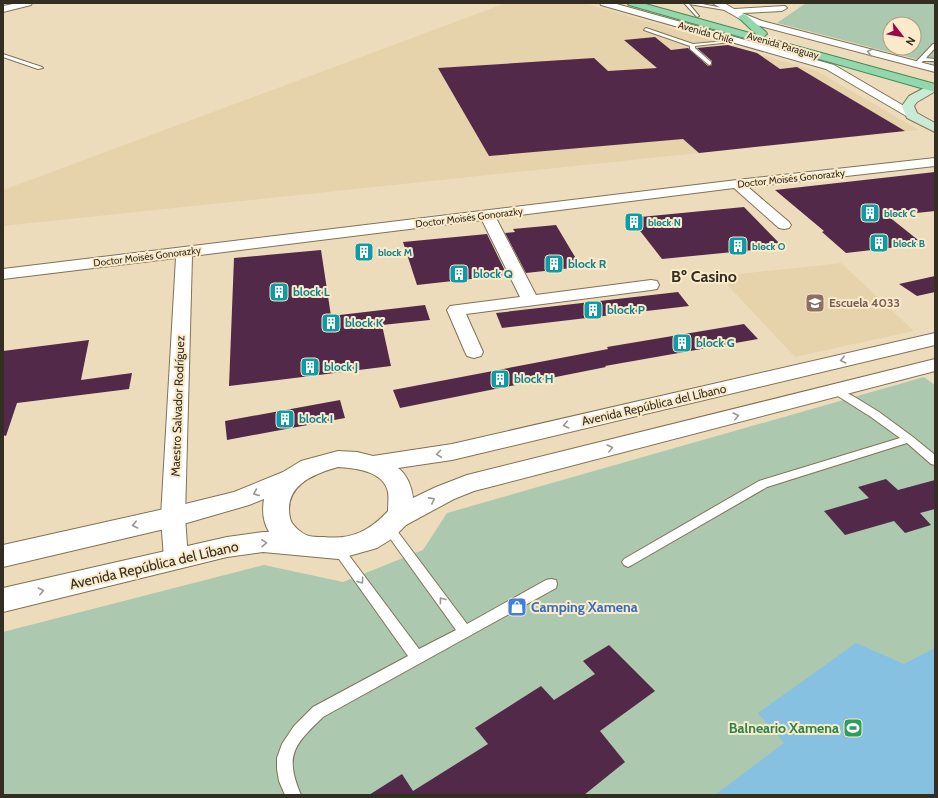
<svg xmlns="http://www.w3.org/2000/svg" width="938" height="798" viewBox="0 0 938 798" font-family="Cabin,sans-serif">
<rect width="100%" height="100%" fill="#eddcbc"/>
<path fill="#e7d3ab" d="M 506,3 L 584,3 L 817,71 L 919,130 L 3,226 L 3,190 Z
M 841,263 L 914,331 L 795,357 L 719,276 Z"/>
<path fill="#acc8af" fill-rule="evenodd" d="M 806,3 L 935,3 L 935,64 L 777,23 ZM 890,24 L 914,24 L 914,48 L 890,48 Z
M 924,377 L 935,385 L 935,795 L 3,795 L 3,632 L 264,565 L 343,582 L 423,550 L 447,513 Z"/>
<path fill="#87c1e1" d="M 856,643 L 904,664 L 935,648 L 935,795 L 715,795 L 784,743 L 758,713 Z"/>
<path fill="#522948" d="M 655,37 L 671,50 L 688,48 L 708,66 L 712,65 L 712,61 L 697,48 L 728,45 L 757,53 L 780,69 L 797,67 L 905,131 L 699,153 L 683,139 L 489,156 L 438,68 L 594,58 L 608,71 L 657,68 L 624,40 Z
M 935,172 L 935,211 L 888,216 L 923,244 L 846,253 L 822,232 L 824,231 L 775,190 Z
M 744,207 L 783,247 L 662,259 L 630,218 Z
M 556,225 L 581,267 L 526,273 L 505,233 L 515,232 L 513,229 Z
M 487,234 L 507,275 L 417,285 L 403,242 Z
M 321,250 L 331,316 L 425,305 L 430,320 L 382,325 L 391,366 L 229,386 L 234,258 Z
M 935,276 L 935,292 L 917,296 L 899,284 Z
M 678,292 L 689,306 L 502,328 L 496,313 Z
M 744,324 L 758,339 L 605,366 L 606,367 L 400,408 L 393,390 L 608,349 L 607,347 Z
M 89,340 L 81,380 L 132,373 L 129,389 L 17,403 L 6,436 L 3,435 L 3,351 Z
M 340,400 L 345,418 L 227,440 L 225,421 Z
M 886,479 L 898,490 L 935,480 L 935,509 L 920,513 L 931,525 L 905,533 L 894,521 L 845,535 L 824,511 L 869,498 L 858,487 Z
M 609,645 L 655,691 L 600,731 L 625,762 L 584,795 L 369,795 L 402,774 L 413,791 L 488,744 L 475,728 L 541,686 L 554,700 L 595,674 L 583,661 Z"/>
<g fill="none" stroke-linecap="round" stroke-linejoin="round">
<defs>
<path id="service" d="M 684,3 L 697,3 L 733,10 L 731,11 L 689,4 L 699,16 L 697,17 Z
M 646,28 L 693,44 L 737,40 L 739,41 L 695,46 L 695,48 L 711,62 L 711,64 L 709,65 L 690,49 L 690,46 L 644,30 Z
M 933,44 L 935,44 L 935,48 L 926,58 L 935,59 L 935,61 L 923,61 L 919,65 L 915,65 L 915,63 Z
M 3,54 L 42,67 L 43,68 L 38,69 L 3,57 Z
M 836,388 L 853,396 L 879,412 L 913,437 L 935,455 L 935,465 L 931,464 L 907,443 L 767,487 L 632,565 L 628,567 L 624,565 L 622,562 L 624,559 L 759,481 L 900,438 L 871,417 L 833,393 L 831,391 L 833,389 Z
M 388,523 L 392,524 L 467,624 L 546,580 L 551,579 L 556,580 L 557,584 L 556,588 L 323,717 C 294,745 284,755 301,795 L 285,795 L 279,781 L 277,769 L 277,758 L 282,744 L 294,726 L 313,707 L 408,656 L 334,552 L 332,549 L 334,546 L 338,544 L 342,546 L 419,649 L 456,630 L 384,530 L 382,527 L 384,524 Z"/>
<path id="minor" d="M 18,3 L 32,3 L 31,5 L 3,12 L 3,6 Z
M 600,3 L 613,3 L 834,65 L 916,113 L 918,115 L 916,117 L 908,117 L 826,69 L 601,5 Z
M 935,158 L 935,166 L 748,187 L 789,222 L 791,225 L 789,228 L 784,229 L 779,228 L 734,188 L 496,218 L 536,295 L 651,280 L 657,281 L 659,285 L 657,289 L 651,290 L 466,314 L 483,352 L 481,356 L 474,358 L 467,356 L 465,352 L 447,310 L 450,306 L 520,297 L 482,220 L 192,256 L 185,517 L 188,559 L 185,566 L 176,569 L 167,566 L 164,559 L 161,517 L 176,258 L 3,279 L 3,269 L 737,180 Z"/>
<path id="tertiary" d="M 712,3 L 724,3 L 734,9 L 785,6 L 787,8 L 782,11 L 742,13 L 762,21 L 935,66 L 935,72 L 756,25 L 740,19 Z
M 935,333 L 935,345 L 452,460 L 398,468 C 407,474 412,488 413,498 L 436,487 L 467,475 L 935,359 L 935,371 L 474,491 L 454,499 L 406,525 L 393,538 L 377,548 L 338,559 L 263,552 L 227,557 L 3,612 L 3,588 L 227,537 L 263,532 L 269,532 C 263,522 262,511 264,499 L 249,505 L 173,527 L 3,567 L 3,545 L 173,507 L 234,492 L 283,472 L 301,461 L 338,451 L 357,452 L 373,456 L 452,444 ZM 338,467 C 355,468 384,471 388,492 C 389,498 388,505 388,511 C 370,531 351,540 324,537 C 319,537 313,537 309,536 C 302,534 291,525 290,518 C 283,486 313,474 338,467 Z"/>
<path id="secondary" d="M 930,85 L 934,86 L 934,92 L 917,102 L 914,106 L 917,113 L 935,123 L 935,132 L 907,118 L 902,106 L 909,96 Z"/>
<path id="primary" d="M 627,3 L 642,3 L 757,35 L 738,17 L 743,14 L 746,15 L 766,32 L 767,34 L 763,37 L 935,84 L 935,92 L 629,5 Z"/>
</defs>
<use href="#service" stroke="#817255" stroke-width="2"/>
<use href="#minor" stroke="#817255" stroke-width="2"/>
<use href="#tertiary" stroke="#817255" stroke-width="2"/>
<use href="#secondary" stroke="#817255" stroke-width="2"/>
<use href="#primary" stroke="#448b58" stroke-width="2"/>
<use href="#service" fill="#fff" fill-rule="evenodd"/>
<use href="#minor" fill="#fff" fill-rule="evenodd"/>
<use href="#tertiary" fill="#fff" fill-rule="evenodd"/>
<use href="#secondary" fill="#c9ebd6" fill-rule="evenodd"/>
<use href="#primary" fill="#94d7ac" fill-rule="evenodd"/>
</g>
<defs><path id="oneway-chevron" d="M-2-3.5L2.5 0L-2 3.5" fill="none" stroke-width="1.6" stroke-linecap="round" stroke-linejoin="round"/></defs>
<g stroke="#9a9690">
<use href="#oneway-chevron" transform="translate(870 52) rotate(-165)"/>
<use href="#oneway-chevron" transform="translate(843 360) rotate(167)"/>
<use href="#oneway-chevron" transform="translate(736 416) rotate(-14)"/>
<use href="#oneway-chevron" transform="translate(566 425) rotate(167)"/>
<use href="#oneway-chevron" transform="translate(610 448) rotate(-14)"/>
<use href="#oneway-chevron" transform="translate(439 454) rotate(172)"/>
<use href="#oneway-chevron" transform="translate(256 493) rotate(157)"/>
<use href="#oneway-chevron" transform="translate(432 500) rotate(-28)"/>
<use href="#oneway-chevron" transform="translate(135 525) rotate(167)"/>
<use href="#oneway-chevron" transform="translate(264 543) rotate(-1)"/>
<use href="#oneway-chevron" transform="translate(361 581) rotate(54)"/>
<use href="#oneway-chevron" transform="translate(41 591) rotate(-13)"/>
<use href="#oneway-chevron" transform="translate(442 600) rotate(-126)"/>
</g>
<defs>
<symbol id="building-square" viewBox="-11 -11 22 22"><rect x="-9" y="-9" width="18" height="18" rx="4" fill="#0f9aa8" stroke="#faeac9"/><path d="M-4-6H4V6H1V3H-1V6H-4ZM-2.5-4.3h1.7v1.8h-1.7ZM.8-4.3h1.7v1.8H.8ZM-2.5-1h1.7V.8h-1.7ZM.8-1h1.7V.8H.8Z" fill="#fff"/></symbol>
<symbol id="school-square" viewBox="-11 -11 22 22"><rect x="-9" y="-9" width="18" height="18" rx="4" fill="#8d6e63" stroke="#faeac9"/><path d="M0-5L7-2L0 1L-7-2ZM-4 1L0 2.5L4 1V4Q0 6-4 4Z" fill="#fff"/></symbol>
<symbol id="shop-square" viewBox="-11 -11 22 22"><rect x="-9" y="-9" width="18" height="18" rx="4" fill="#3f7fe0" stroke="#faeac9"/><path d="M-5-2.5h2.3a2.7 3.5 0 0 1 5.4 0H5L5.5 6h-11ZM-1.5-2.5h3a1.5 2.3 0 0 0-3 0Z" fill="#fff"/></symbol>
<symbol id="stadium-square" viewBox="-11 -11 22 22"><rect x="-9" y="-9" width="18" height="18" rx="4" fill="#2e9e5b" stroke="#faeac9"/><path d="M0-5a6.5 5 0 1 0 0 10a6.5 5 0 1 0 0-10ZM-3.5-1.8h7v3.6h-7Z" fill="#fff"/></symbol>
</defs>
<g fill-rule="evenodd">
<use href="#building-square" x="859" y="202" width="22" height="22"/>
<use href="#building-square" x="623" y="211" width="22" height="22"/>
<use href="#building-square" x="868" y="232" width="22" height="22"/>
<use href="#building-square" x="727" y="235" width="22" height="22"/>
<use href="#building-square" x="353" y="241" width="22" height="22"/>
<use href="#building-square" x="543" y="253" width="22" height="22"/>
<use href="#building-square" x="448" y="263" width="22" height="22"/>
<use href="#building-square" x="268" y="281" width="22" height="22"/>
<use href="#school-square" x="804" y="292" width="22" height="22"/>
<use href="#building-square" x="582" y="299" width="22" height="22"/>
<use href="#building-square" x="320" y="312" width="22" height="22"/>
<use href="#building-square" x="671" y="332" width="22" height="22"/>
<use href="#building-square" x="299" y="356" width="22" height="22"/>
<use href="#building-square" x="489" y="368" width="22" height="22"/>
<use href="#building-square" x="274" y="408" width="22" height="22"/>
<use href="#shop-square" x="506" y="596" width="22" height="22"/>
<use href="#stadium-square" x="842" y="717" width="22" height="22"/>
</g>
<g text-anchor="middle" stroke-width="4" stroke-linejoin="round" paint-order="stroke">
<g font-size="10" fill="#342e22" stroke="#faeac9">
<text transform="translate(706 32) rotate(16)" y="4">Avenida Chile</text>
<text transform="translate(783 45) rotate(16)" y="4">Avenida Paraguay</text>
<text transform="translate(791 178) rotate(-6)" y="4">Doctor Moisés Gonorazky</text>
<text transform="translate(469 217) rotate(-7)" y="4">Doctor Moisés Gonorazky</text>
<text transform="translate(147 256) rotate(-7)" y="4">Doctor Moisés Gonorazky</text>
</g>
<g font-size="10" font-weight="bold" fill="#0d838f" stroke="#faeac9" text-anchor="start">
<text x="884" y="217">block C</text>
<text x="648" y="226">block N</text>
<text x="893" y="247">block B</text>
<text x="752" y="250">block O</text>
<text x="378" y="256">block M</text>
</g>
<g font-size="12" font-weight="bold" fill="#0d838f" stroke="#faeac9" text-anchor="start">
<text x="568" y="268">block R</text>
<text x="473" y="278">block Q</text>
<text x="293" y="296">block L</text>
<text x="607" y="314">block P</text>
<text x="345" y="327">block K</text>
<text x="696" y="347">block G</text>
<text x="324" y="371">block J</text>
<text x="514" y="383">block H</text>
<text x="299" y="423">block I</text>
</g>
<g font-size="12" font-weight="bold" fill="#785e54" stroke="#faeac9" text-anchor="start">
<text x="829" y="307">Escuela 4033</text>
</g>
<g font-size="12" fill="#342e22" stroke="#faeac9">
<text transform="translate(654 405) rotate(-13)" y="4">Avenida República del Líbano</text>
<text transform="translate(178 406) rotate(-88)" y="4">Maestro Salvador Rodríguez</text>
</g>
<g font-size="14" fill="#342e22" stroke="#faeac9">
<text transform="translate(154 565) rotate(-13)" y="5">Avenida República del Líbano</text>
</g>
<g font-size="14" font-weight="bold" fill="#366cbe" stroke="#faeac9" text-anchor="start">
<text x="531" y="612">Camping Xamena</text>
</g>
<g font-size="14" font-weight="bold" fill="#27864d" stroke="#faeac9" text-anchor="end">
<text x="839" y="733">Balneario Xamena</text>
</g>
<g font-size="16" font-weight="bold" fill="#342e22" stroke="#faeac9">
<text x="704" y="282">Bº Casino</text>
</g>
</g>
<rect width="938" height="798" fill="none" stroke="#342e22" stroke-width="8"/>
<g transform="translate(902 36) rotate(121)"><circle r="19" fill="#faeac9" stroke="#ab9f86"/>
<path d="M0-3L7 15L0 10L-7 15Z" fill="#9e044c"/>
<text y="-6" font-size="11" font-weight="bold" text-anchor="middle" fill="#342e22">N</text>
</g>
</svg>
